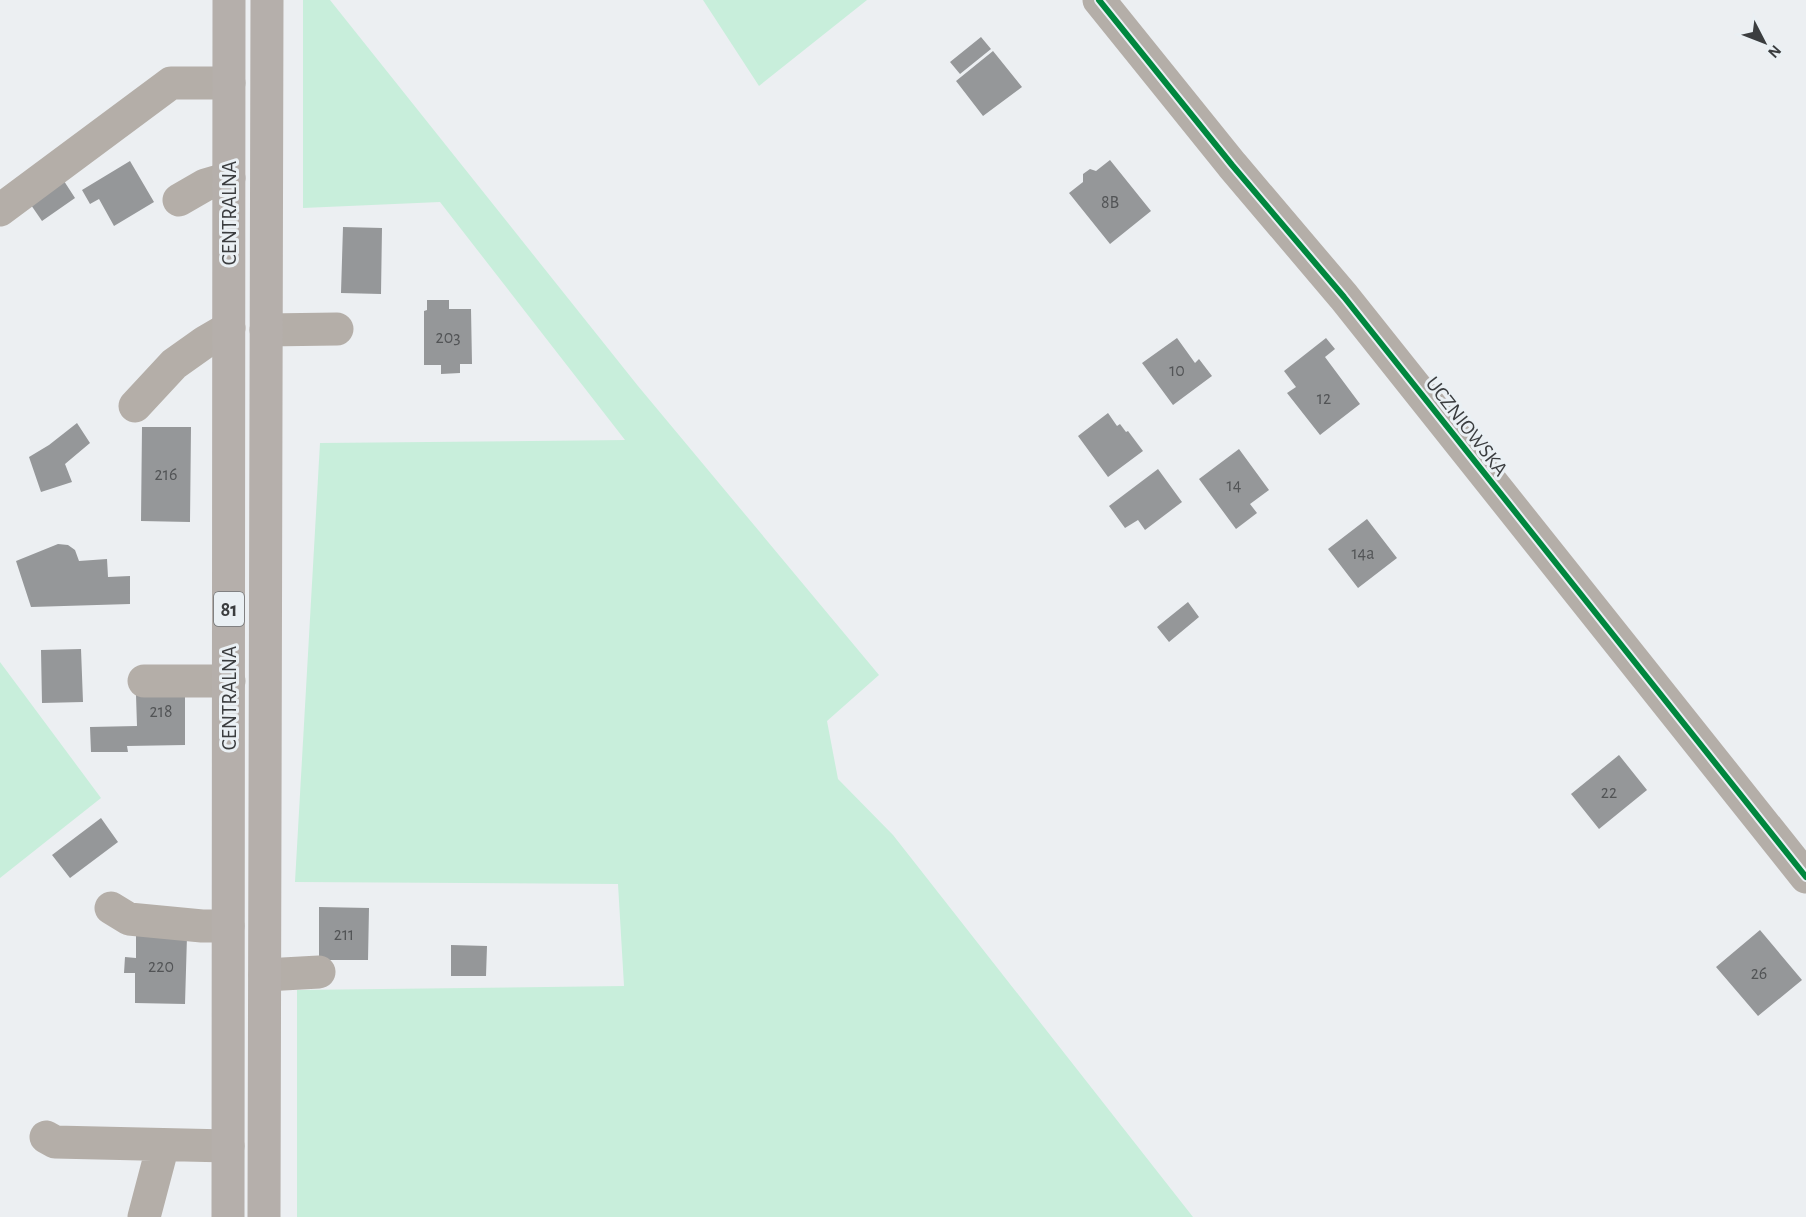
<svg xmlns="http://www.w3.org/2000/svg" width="1806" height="1217" viewBox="0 0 1806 1217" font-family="'Alegreya Sans',sans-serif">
<rect width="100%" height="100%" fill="#eceff2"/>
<path fill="#c8eedb" d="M 303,0 L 330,0 L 638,386 L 879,675 L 827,721 L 838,779 L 893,835 L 1193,1217 L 297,1217 L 297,990 L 624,986 L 618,884 L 295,882 L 320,443 L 625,440 L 440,202 L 303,208 Z
M 703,0 L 867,0 L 759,86 Z
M 0,662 L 101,798 L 0,878 Z"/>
<path fill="#959799" d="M 981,37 L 991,49 L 960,74 L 950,62 Z
M 993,51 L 1022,87 L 983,116 L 956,81 Z
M 1110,160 L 1151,211 L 1110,244 L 1069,193 L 1083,182 L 1083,174 L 1090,169 L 1096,171 Z
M 130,161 L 154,202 L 114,226 L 99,199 L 90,204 L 82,190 Z
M 64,181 L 75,198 L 42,221 L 31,205 Z
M 343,227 L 382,228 L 381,294 L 341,293 Z
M 427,300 L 449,300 L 449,309 L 471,309 L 472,364 L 460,364 L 460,373 L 441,374 L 441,365 L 424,365 L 424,311 L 427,310 Z
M 1177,338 L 1195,363 L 1199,359 L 1212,376 L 1173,405 L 1142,363 Z
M 1326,338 L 1335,349 L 1325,357 L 1360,404 L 1320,435 L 1287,393 L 1296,387 L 1284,371 Z
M 1108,413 L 1117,426 L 1120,424 L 1126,432 L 1128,431 L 1143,451 L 1108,477 L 1078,436 Z
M 77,423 L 90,443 L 65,464 L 72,482 L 41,492 L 29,457 L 49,445 Z
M 142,427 L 191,427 L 190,522 L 141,521 Z
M 1239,449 L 1269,490 L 1250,504 L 1257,513 L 1236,529 L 1199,479 Z
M 1158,469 L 1182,502 L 1145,530 L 1138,520 L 1125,528 L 1109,506 Z
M 1367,519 L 1397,558 L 1358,588 L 1328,549 Z
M 58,544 L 68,545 L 75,550 L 79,561 L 107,559 L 108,577 L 130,576 L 130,604 L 31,607 L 16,561 Z
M 1188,602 L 1199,617 L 1169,642 L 1157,627 Z
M 81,649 L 83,702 L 42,703 L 41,650 Z
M 185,694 L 185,745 L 127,746 L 128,752 L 91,752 L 90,727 L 137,726 L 136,695 Z
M 1619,755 L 1647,790 L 1599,829 L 1571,794 Z
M 101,818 L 118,842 L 70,878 L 52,855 Z
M 319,907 L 369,908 L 368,960 L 319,960 Z
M 1760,930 L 1802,980 L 1758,1016 L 1716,967 Z
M 136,935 L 187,936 L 185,1004 L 135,1003 L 135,973 L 124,973 L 125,957 L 136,958 Z
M 451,945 L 487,946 L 486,976 L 451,976 Z"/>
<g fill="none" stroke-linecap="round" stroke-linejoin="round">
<path stroke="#b4aea8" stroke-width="33" d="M 1099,0 L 1232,165 L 1344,297 L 1806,877
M 179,200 L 205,185 L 229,178
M 0,210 L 171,83 L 229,83
M 266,330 L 337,329
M 135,406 L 174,364 L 205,342 L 229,328
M 144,681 L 229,681
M 111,908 L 129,919 L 202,926 L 228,926
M 265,975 L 319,972
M 46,1137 L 55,1142 L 228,1146
M 144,1217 L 163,1145"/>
<path stroke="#b5afab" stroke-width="33" d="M 228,1217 L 229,0
M 264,1217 L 267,0"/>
<defs>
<path id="cycleway" d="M 1099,0 L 1232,165 L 1344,297 L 1806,877"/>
</defs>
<use href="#cycleway" stroke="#eaf0f4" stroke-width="10"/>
<use href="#cycleway" stroke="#00873e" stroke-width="6"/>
</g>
<g text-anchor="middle" stroke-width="6" stroke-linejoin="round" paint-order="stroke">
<g font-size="18" fill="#525456">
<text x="1110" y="208">8B</text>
<text x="448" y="343">203</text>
<text x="1177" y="376">10</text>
<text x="1324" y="404">12</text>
<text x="166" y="480">216</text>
<text x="1234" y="491">14</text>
<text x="1363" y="559">14a</text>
<text x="161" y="717">218</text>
<text x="1609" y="798">22</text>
<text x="344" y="940">211</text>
<text x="161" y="972">220</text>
<text x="1759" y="979">26</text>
</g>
<rect fill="#eaf0f4" stroke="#707375" stroke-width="1.5" x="214" y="592" width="30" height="34" rx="4.5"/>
<g font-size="20" font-weight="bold" fill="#3b3d3f">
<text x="229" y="616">81</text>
</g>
<g font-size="21" fill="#3b3d3f" stroke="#eaf0f4">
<text transform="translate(229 213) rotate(-90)" y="7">CENTRALNA</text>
<text transform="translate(1467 426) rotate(52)" y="7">UCZNIOWSKA</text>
<text transform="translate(229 698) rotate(-90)" y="7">CENTRALNA</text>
</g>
</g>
<g transform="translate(1764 42) rotate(132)" stroke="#eaf0f4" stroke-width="4.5" paint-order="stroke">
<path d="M0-4.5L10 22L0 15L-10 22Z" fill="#3b3d3f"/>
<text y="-9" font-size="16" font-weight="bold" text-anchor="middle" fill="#3b3d3f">N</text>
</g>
</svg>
